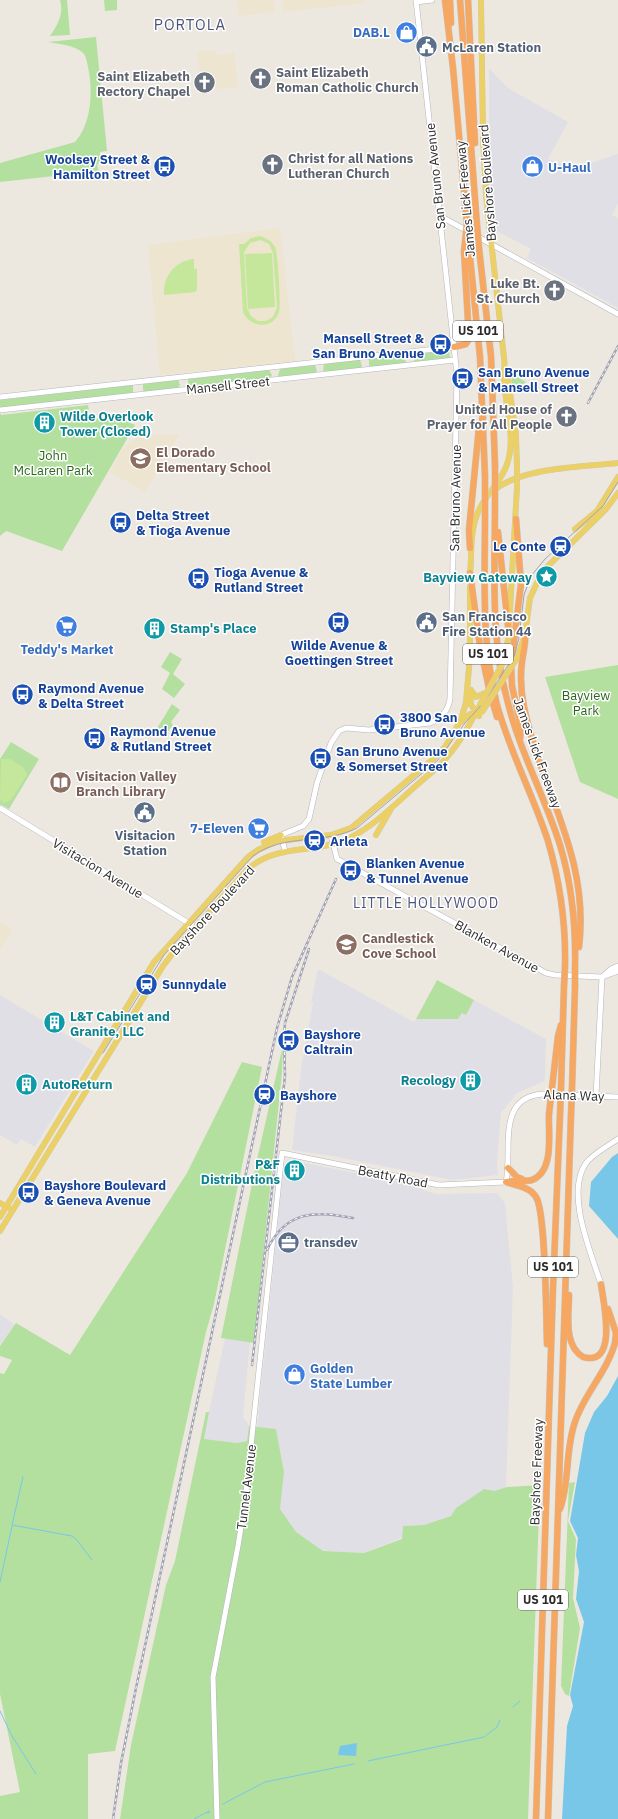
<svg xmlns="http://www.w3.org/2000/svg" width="618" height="1819" viewBox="0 0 618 1819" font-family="'IBM Plex Sans',sans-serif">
<rect width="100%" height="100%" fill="#ede8df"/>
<path fill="#e1dfe6" d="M 489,68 L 508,88 L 568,122 L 548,159 L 564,165 L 573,165 L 576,168 L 618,154 L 618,203 L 612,215 L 618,218 L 618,308 L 527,258 L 531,249 L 495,230 L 489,166 Z
M 318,969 L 414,1022 L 416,1019 L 422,1018 L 458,1019 L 462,1012 L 466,1015 L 474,1000 L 546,1039 L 545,1081 L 517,1093 L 501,1113 L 497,1162 L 498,1175 L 452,1180 L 332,1156 L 292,1150 L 301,1069 L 313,1003 L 311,1002 Z
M 0,995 L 94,1051 L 35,1147 L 21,1139 L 17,1145 L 0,1135 Z
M 289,1160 L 392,1180 L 436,1194 L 497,1193 L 505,1203 L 513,1288 L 506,1487 L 467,1501 L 456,1508 L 451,1516 L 424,1525 L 404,1526 L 402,1538 L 364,1553 L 322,1551 L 296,1533 L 280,1509 L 284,1472 L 276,1429 L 257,1427 L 284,1164 Z
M 0,1314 L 15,1325 L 0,1345 Z
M 225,1338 L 250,1342 L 243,1417 L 249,1425 L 247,1441 L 237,1443 L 203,1439 Z"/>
<path fill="#ede5d0" d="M 237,0 L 274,0 L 275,12 L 239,16 Z
M 282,0 L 365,0 L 366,3 L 283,12 Z
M 215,50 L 216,55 L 234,53 L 238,87 L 215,89 L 213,74 L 200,75 L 197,52 Z
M 280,228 L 295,361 L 160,375 L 148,245 Z
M 180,434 L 145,492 L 110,472 L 124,447 L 140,435 Z
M 0,922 L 13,930 L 0,950 Z"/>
<path fill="#b3e09f" d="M 60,0 L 67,0 L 70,35 L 50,36 C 58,24 64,14 60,0 Z
M 104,0 L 117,0 L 117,10 L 105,11 Z
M 96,37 L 107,151 L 100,152 L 100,162 L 97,165 L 99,171 L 0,182 L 0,163 L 75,142 C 92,123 93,90 88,67 C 87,62 86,56 83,53 C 75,45 58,44 48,42 Z
M 449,351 L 450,358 L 415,362 L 414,360 L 414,354 Z
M 404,356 L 406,363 L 370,367 L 369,365 L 369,359 Z
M 360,360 L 362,366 L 361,368 L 325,372 L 323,370 L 324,364 Z
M 315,365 L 317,371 L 315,373 L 279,377 L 278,375 L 280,369 Z
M 269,370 L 272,375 L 270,378 L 194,386 L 188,385 L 188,379 Z
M 512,374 L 526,382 L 513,393 L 511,375 Z
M 178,380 L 180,385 L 178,388 L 144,392 L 143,390 L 143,384 Z
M 133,385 L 133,393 L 0,408 L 0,400 Z
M 88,405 L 90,418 L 121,419 L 135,425 L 62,551 L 6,531 L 0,536 L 0,412 L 1,415 Z
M 170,652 L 182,659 L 173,674 L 185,684 L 174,698 L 162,689 L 170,673 L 161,667 Z
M 618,665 L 618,799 L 580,782 L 545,677 Z
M 172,704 L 180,710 L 171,722 L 173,725 L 164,736 L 156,730 Z
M 11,742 L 39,759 L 9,809 L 0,804 L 0,759 Z
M 437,980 L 474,1000 L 466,1015 L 462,1013 L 458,1019 L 416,1019 Z
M 283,1045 L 282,1073 L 254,1343 L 221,1338 L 256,1164 Z
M 242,1062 L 262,1067 L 214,1304 L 206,1332 L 115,1751 L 88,1754 L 88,1819 L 0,1819 L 0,1796 L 20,1792 L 0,1694 L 0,1373 L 4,1374 L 12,1360 L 0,1356 L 0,1346 L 16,1323 L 70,1355 L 187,1173 Z
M 206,1412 L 209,1412 L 204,1439 L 237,1443 L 247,1441 L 249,1426 L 276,1429 L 284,1472 L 280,1509 L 296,1532 L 323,1551 L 364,1553 L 402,1539 L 403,1526 L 424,1525 L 451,1516 L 456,1508 L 484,1489 L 494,1491 L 507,1487 L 540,1485 L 528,1819 L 120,1819 L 131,1745 L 166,1585 L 175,1561 Z
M 575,1482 L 568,1521 L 576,1539 L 573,1598 L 580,1628 L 569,1696 L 565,1694 L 561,1686 L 569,1483 Z"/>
<path fill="#c4e79b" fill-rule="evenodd" d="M 260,236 C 266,238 272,241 275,247 C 278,253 281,306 279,312 C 273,330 250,328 243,312 L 239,244 L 244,244 L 251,238 ZM 261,240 L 269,244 L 273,253 L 277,307 L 273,317 L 266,321 L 258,321 L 251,316 L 247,308 L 244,252 L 250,243 Z
M 272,253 L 275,307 L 248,309 L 245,254 Z
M 194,259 L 194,269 L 197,269 L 197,290 L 195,292 L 164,295 C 163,276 175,261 194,259 Z
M 1,759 L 10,759 L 24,768 L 27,775 L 11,800 L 4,803 L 0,800 Z"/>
<path fill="#78c7e9" d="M 618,1153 L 618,1239 L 589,1206 L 591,1182 L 612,1157 Z
M 618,1376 L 618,1819 L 562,1819 L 567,1726 L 573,1706 L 570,1695 L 584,1622 L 576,1599 L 579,1571 L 576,1555 L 578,1538 L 570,1521 L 585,1433 L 594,1412 L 607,1396 Z
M 357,1743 L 356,1756 L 338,1755 L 340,1746 Z"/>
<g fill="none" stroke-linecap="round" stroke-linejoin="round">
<path stroke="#78c7e9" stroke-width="1" d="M 23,1477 L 12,1525 L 72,1536 L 76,1539 L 92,1560
M 0,1582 L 12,1526
M 513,1707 L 520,1701
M 0,1711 L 12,1736 L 36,1774
M 368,1761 L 484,1737 L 497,1727 L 500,1720
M 223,1804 L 265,1782 L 354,1764
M 207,1813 L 210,1812
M 194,1819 L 209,1811"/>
<defs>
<path id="secondary" d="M 416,2 L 432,0
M 440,216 L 618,314
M 0,397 L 454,347
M 0,410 L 455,360
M 0,808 L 195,927
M 331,835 L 337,859 L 546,973 L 555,975 L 602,977 L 618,971
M 285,851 L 281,835 L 303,826 L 309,819 L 317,783 L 331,743 L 339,731 L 346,728 L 369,730 L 430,723 C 441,719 448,711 450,699 L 457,375 L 416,0
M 596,1096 L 602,977 L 611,969 L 618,966
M 601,1284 C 591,1253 565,1193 586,1163 C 594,1153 608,1146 618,1139
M 217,1819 L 213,1677 L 238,1546 L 245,1502 L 282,1153 L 439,1185 L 506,1182 C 513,1151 495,1096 544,1094 L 618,1097"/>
<path id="primary" d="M 508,379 L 516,435 L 517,468
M 493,491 C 521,467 582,467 618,463
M 575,529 L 597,511 L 618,477
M 470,576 C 472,553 469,529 480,508 C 488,492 504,478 508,461 C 516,434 504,403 504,376 C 504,370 505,364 504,358 L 486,195 L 483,136 L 481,0
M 509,627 L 517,487
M 517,658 L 525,635 L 530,598 L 542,572 L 606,509 L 618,493
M 471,690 L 476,697 L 485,693
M 470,693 L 471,705 L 479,716
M 461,722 L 470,714 L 477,715
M 376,835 L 391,809
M 264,842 L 281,835
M 0,1203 L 9,1208
M 0,1217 L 154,962 L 248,857 L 258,850 L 277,841 L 331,835 L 351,828 L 432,760 L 445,747 L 461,720 L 466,702 L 470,656 L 470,587
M 0,1231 L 163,966 L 179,945 L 248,869 C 274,846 306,852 337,843 C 367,834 395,804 418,784 C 428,775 439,767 447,757 C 461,741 471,722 481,703"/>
<path id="highway" d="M 445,0 L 453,68 L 467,224
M 450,0 L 451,23
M 460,0 L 477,225
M 468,0 L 475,143
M 469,247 L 480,357 L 485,476
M 479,248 L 491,356 L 495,465
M 454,347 L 466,344 L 469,339 L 464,251
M 495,505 C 495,571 490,639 508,703 C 520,752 545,797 560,845 C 572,885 576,927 575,968
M 485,517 C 485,580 481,643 497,705 C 510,752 533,795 548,841 C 560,882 566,925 565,967
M 516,519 L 521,584 L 511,665 L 512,686 L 521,727 L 520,739
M 498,532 L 509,635
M 470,548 L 469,530 L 479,427 L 483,418
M 470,573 L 480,646 L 490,693 L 497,717
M 525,635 C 526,643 523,653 522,662 C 520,677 521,692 524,707 C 541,791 590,855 579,947
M 552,1088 L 558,1036 L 561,1025
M 561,1088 L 564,986
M 572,1089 L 575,987
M 508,1168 L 517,1177 L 522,1179
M 506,1182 C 515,1185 530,1187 536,1197 C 546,1212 546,1319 547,1344
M 507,1182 C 515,1180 524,1182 532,1180 C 555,1171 548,1133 549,1114
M 569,1295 C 569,1314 563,1345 583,1357 C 618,1367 604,1305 601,1284
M 560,1509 C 570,1481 565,1450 575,1422 C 584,1394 607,1372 615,1343 L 616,1333 L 608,1309
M 536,1819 L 553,1288 L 560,1115
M 548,1819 L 571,1115"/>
</defs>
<use href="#secondary" stroke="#b3b5bf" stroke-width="6"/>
<use href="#primary" stroke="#c8c8c8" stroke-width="6"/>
<use href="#highway" stroke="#c8c8c8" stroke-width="7"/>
<use href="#secondary" stroke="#fff" stroke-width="5"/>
<use href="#primary" stroke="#ead067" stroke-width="5.5"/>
<use href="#highway" stroke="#f6a761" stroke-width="6"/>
<path stroke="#a2a4b5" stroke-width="1" d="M 103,1053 L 164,955 L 253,856 C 284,833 324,845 357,828 L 438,760 L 465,723 L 485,701 L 514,656 L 519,638 L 524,595 L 531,576 L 545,559 L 603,506 L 618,482"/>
<defs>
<path id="rail" d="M 588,403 L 618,346
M 267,1250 C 285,1211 315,1210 353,1218
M 252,1365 L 285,1076 L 284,1035 L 285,1023 L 309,949
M 113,1819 L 121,1763 L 136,1688 L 277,1028 L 292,977 L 336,879"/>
</defs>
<use href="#rail" stroke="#a2a4b5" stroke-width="2.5"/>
<use href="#rail" stroke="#fff" stroke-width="1" stroke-dasharray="3" stroke-linecap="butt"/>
<defs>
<path id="primary-bridge" d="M 517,487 L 517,468
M 481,703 L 503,663 L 509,635
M 482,712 L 517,658"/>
<path id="highway-bridge" d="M 477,225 L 479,248
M 464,251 L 467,224
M 495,465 L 495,505
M 485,476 L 485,517
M 564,986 L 565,967
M 575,987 L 575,968
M 549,1114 L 552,1088
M 560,1115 L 561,1088
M 571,1115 L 572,1089"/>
</defs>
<use href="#primary-bridge" stroke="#c8c8c8" stroke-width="6" stroke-linecap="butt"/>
<use href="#highway-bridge" stroke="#c8c8c8" stroke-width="7" stroke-linecap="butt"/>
<use href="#primary-bridge" stroke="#ead067" stroke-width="5.5"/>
<use href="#highway-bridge" stroke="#f6a761" stroke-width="6"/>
</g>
<defs>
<symbol id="shop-disc" viewBox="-11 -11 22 22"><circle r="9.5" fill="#3f7fe0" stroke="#fff"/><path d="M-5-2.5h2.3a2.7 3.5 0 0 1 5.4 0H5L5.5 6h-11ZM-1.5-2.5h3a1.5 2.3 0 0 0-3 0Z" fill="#fff"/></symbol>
<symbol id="civic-disc" viewBox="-11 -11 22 22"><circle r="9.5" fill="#5c6f8a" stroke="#fff"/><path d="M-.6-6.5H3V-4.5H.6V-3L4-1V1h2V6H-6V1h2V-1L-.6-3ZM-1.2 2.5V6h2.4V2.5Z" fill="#fff"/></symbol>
<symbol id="church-disc" viewBox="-11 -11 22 22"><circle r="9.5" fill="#6b7280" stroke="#fff"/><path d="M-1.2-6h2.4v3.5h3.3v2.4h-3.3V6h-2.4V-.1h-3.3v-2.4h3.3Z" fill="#fff"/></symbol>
<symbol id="bus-disc" viewBox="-11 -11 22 22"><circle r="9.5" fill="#1a4fb4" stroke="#fff"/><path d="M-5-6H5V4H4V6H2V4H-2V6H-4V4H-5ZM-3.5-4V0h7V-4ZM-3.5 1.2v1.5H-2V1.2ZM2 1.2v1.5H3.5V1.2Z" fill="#fff"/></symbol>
<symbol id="building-disc" viewBox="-11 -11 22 22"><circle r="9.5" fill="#0f9aa8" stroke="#fff"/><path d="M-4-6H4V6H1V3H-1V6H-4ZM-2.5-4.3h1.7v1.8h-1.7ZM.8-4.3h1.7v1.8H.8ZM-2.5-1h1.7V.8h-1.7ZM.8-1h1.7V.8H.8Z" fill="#fff"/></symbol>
<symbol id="school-disc" viewBox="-11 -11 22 22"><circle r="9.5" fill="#8d6e63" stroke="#fff"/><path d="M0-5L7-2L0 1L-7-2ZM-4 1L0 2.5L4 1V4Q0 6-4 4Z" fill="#fff"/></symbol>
<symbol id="station-disc" viewBox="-11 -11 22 22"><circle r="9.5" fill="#1a4fb4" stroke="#fff"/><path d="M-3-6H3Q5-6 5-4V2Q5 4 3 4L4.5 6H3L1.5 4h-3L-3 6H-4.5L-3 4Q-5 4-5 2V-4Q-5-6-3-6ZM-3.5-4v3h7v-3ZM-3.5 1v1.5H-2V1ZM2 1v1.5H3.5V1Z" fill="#fff"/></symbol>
<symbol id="sight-disc" viewBox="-11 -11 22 22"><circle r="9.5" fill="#0f9aa8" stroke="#fff"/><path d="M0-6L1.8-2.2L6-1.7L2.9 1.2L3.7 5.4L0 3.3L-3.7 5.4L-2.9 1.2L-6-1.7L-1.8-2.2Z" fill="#fff"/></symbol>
<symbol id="supermarket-disc" viewBox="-11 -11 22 22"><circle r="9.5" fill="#3f7fe0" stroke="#fff"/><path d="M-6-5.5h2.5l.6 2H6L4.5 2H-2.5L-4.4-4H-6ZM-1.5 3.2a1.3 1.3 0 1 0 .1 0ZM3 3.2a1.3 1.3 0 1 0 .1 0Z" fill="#fff"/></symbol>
<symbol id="library-disc" viewBox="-11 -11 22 22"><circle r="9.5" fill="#8d6e63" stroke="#fff"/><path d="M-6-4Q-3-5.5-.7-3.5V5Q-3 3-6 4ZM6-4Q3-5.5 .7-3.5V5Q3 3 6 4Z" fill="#fff"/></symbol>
<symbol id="office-disc" viewBox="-11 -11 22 22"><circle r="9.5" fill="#5c6f8a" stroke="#fff"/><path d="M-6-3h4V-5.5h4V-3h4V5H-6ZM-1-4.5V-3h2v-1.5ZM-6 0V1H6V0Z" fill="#fff"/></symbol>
</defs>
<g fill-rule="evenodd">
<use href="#shop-disc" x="394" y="20" width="25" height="25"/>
<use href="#civic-disc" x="414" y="34" width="25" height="25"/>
<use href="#church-disc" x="248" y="66" width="25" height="25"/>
<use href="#church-disc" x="192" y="70" width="25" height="25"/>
<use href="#church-disc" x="260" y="152" width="25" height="25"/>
<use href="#bus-disc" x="152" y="154" width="25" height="25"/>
<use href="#shop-disc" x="520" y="154" width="25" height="25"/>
<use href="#church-disc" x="542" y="278" width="25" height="25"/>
<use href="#bus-disc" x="428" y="332" width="25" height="25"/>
<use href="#bus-disc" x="450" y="366" width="25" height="25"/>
<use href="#church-disc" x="554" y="404" width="25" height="25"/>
<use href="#building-disc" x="32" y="410" width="25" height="25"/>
<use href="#school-disc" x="128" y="446" width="25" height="25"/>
<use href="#bus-disc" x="108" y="510" width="25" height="25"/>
<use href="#station-disc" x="548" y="534" width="25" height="25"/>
<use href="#sight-disc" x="534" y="564" width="25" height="25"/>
<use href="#bus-disc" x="186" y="566" width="25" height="25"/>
<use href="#bus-disc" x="326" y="610" width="25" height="25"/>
<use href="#civic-disc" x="414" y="610" width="25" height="25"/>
<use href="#supermarket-disc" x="54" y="614" width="25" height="25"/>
<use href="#building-disc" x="142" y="616" width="25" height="25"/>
<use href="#bus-disc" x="10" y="682" width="25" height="25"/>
<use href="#bus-disc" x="372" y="712" width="25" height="25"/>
<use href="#bus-disc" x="82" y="726" width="25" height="25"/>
<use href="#bus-disc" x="308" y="746" width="25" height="25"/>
<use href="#library-disc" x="48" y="770" width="25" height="25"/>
<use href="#civic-disc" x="132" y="800" width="25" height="25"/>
<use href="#supermarket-disc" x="246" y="816" width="25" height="25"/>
<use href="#station-disc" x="302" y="828" width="25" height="25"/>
<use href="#bus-disc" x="338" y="858" width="25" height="25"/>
<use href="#school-disc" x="334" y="932" width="25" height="25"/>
<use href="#station-disc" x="134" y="972" width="25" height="25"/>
<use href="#building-disc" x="42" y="1010" width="25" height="25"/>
<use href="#bus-disc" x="276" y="1028" width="25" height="25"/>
<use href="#building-disc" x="458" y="1068" width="25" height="25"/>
<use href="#building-disc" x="14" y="1072" width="25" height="25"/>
<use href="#station-disc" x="252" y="1082" width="25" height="25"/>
<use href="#building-disc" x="282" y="1158" width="25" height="25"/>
<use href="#bus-disc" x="16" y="1180" width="25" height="25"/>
<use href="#office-disc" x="276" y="1230" width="25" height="25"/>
<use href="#shop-disc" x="282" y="1362" width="25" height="25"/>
</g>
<g text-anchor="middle" stroke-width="3" stroke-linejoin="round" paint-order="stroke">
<g fill="#fff" stroke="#6b6b6b" stroke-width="1">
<rect x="453" y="321" width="50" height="20" rx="3"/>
<rect x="463" y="644" width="50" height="20" rx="3"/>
<rect x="528" y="1257" width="50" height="20" rx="3"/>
<rect x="518" y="1590" width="50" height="20" rx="3"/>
</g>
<g font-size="12" font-weight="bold" fill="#2c2c2c">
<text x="478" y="335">US 101</text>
<text x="488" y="658">US 101</text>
<text x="553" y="1271">US 101</text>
<text x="543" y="1604">US 101</text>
</g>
<g font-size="13" font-weight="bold" fill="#366cbe" stroke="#fff" text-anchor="end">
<text x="390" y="37">DAB.L</text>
<text x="548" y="172" text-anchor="start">U-Haul</text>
<text x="67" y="654" text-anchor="middle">Teddy's Market</text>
<text x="244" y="833">7-Eleven</text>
<text x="310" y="1373" text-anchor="start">Golden<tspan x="310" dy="15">State Lumber</tspan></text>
</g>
<g font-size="13" font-weight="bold" fill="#4e5e75" stroke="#fff" text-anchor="start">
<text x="442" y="52">McLaren Station</text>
<text x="442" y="621">San Francisco<tspan x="442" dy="15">Fire Station 44</tspan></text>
<text x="145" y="840" text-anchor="middle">Visitacion<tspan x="145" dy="15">Station</tspan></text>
<text x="304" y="1247">transdev</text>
</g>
<g font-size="13" font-weight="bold" fill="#5b616d" stroke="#fff" text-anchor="end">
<text x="276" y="77" text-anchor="start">Saint Elizabeth<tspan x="276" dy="15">Roman Catholic Church</tspan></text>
<text x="190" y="81">Saint Elizabeth<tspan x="190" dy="15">Rectory Chapel</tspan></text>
<text x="288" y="163" text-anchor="start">Christ for all Nations<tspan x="288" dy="15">Lutheran Church</tspan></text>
<text x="540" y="288">Luke Bt.<tspan x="540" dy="15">St. Church</tspan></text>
<text x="552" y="414">United House of<tspan x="552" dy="15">Prayer for All People</tspan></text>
</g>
<g font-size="13" font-weight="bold" fill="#164399" stroke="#fff" text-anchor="start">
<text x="150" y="164" text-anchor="end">Woolsey Street &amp;<tspan x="150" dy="15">Hamilton Street</tspan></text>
<text x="424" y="343" text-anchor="end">Mansell Street &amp;<tspan x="424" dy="15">San Bruno Avenue</tspan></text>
<text x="478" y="377">San Bruno Avenue<tspan x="478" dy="15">&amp; Mansell Street</tspan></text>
<text x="136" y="520">Delta Street<tspan x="136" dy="15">&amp; Tioga Avenue</tspan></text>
<text x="546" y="551" text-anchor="end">Le Conte</text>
<text x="214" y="577">Tioga Avenue &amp;<tspan x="214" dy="15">Rutland Street</tspan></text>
<text x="339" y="650" text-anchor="middle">Wilde Avenue &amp;<tspan x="339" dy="15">Goettingen Street</tspan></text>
<text x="38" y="693">Raymond Avenue<tspan x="38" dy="15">&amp; Delta Street</tspan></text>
<text x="400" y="722">3800 San<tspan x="400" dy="15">Bruno Avenue</tspan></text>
<text x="110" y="736">Raymond Avenue<tspan x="110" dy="15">&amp; Rutland Street</tspan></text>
<text x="336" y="756">San Bruno Avenue<tspan x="336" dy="15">&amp; Somerset Street</tspan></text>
<text x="330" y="846">Arleta</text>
<text x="366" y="868">Blanken Avenue<tspan x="366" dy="15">&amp; Tunnel Avenue</tspan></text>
<text x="162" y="989">Sunnydale</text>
<text x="304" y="1039">Bayshore<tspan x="304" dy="15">Caltrain</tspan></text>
<text x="280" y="1100">Bayshore</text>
<text x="44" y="1190">Bayshore Boulevard<tspan x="44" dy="15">&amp; Geneva Avenue</tspan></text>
</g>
<g font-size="13" fill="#2c2c2c" stroke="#fff">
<text transform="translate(435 176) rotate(-96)" y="5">San Bruno Avenue</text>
<text transform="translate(487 183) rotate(-94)" y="5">Bayshore Boulevard</text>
<text transform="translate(465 199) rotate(-95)" y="5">James Lick Freeway</text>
<text transform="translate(228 385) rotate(-6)" y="5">Mansell Street</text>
<text transform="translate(455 498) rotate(-89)" y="5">San Bruno Avenue</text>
<text transform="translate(538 753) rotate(70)" y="5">James Lick Freeway</text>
<text transform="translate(98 868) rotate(31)" y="5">Visitacion Avenue</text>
<text transform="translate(212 910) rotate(-47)" y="5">Bayshore Boulevard</text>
<text transform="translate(497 946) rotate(29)" y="5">Blanken Avenue</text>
<text transform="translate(574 1095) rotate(2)" y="5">Alana Way</text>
<text transform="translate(393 1176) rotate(11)" y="5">Beatty Road</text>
<text transform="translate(536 1472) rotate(-88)" y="5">Bayshore Freeway</text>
<text transform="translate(246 1487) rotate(-83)" y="5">Tunnel Avenue</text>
</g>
<g font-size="13" font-weight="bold" fill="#0d838f" stroke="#fff" text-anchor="start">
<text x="60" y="421">Wilde Overlook<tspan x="60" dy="15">Tower (Closed)</tspan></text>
<text x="532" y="582" text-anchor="end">Bayview Gateway</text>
<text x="170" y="633">Stamp's Place</text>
<text x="70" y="1021">L&amp;T Cabinet and<tspan x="70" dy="15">Granite, LLC</tspan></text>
<text x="456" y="1085" text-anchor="end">Recology</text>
<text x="42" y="1089">AutoReturn</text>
<text x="280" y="1169" text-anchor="end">P&amp;F<tspan x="280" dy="15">Distributions</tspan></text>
</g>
<g font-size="13" font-weight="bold" fill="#785e54" stroke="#fff" text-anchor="start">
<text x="156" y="457">El Dorado<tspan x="156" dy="15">Elementary School</tspan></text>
<text x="76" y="781">Visitacion Valley<tspan x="76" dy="15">Branch Library</tspan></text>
<text x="362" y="943">Candlestick<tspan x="362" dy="15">Cove School</tspan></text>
</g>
<g font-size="13" fill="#2b671e" stroke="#fff">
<text x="53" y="460">John<tspan x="53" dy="15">McLaren Park</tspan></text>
<text x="586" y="700">Bayview<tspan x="586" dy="15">Park</tspan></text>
</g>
<g font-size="14" letter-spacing="1" fill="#4e557b" stroke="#fff">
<text x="426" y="908">LITTLE HOLLYWOOD</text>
</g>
<g font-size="15" letter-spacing="1" fill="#4e557b" stroke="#fff">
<text x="190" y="30">PORTOLA</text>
</g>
</g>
</svg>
